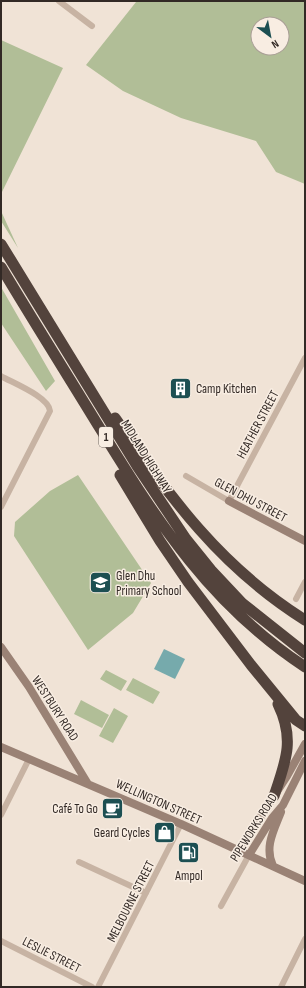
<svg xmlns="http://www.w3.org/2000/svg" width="306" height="988" viewBox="0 0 306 988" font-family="'Sofia Sans Condensed',sans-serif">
<rect width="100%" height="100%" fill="#f0e3d6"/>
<path fill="#b1be97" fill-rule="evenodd" d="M 135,1 L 305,1 L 305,184 L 276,172 L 256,141 L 181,118 L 123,91 L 86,65 L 136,2 ZM 258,24 L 282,24 L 282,48 L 258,48 Z
M 1,40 L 63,68 L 1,194 Z
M 1,211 L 18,248 L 1,221 Z
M 1,287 L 55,381 L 46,391 L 1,323 Z
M 78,475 L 151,583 L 133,613 L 88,650 L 14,536 L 15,522 L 50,491 Z
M 106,670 L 127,681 L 121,691 L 100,679 Z
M 133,678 L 160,692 L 153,704 L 126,690 Z
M 81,700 L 109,715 L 102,728 L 74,714 Z
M 114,708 L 128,716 L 113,743 L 99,736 Z"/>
<path fill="#76aaac" d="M 164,649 L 185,659 L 175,679 L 154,669 Z"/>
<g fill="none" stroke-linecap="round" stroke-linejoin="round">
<path stroke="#c7b3a3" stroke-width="6" d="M 59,1 L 92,26
M 1,376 C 13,383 49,397 50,411 L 1,507
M 186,476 L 229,501 L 305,358
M 296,599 L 305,582
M 1,815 L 29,759
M 79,862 L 146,893
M 221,906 L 249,855
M 1,941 L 92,987
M 98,987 L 181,824
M 281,987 L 305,939"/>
<path stroke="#9a8275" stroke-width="8" d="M 229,501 L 305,541
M 1,647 L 29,687 L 88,784
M 1,747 L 181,824 L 305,881
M 239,850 L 287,776 L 305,744
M 249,855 L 272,818 L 283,805 L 305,761
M 273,866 C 264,847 274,830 281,812"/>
<path stroke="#53433c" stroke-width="11" d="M 1,244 L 137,466 L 186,539 L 211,570 L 242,603 L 305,653
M 1,267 C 34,322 68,376 101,430 C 159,524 211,605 305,667
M 115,418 C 172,499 219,566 305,620
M 120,475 L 160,541 L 188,582 L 251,665 L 296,720 L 305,726
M 274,796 C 286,761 295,739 278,704"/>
</g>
<defs>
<symbol id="building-square" viewBox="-11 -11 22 22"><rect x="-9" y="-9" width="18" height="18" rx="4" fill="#1c4f52" stroke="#f8ede2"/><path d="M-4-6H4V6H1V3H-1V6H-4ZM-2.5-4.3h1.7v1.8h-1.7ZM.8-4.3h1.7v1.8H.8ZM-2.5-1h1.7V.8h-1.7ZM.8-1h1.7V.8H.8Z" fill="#fff"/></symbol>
<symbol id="school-square" viewBox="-11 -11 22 22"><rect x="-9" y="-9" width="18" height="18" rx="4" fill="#1c4f52" stroke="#f8ede2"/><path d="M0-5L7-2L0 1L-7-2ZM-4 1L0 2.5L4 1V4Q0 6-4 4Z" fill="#fff"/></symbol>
<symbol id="cafe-square" viewBox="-11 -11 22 22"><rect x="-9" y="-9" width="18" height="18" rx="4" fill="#1c4f52" stroke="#f8ede2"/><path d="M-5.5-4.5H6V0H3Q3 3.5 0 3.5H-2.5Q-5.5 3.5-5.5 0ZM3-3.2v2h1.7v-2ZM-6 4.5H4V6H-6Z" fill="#fff"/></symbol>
<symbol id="shop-square" viewBox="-11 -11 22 22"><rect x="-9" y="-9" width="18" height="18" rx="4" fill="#1c4f52" stroke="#f8ede2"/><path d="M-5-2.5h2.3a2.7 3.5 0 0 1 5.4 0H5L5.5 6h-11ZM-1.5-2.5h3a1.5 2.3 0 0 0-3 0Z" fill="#fff"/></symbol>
<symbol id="fuel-square" viewBox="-11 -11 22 22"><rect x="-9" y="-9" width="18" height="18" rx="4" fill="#1c4f52" stroke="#f8ede2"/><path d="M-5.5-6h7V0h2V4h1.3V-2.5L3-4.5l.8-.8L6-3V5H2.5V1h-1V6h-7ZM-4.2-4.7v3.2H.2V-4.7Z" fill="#fff"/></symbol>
</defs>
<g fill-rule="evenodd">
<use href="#building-square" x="168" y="376" width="25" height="25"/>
<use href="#school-square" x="88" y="570" width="25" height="25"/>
<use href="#cafe-square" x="100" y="796" width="25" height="25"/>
<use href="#shop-square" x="152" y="820" width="25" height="25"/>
<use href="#fuel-square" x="176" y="840" width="25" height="25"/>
</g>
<g text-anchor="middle" stroke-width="3" stroke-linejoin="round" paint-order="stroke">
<rect fill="#f8ede2" stroke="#6d645e" stroke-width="1" x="99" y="427" width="14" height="20" rx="3"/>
<g font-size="12" font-weight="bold" fill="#322925">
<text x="106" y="441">1</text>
</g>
<g font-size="13" fill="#322925" stroke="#f8ede2" text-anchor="start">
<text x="196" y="393">Camp Kitchen</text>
<text x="116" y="580">Glen Dhu<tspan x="116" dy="15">Primary School</tspan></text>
<text x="98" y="813" text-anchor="end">Café To Go</text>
<text x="150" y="837" text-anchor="end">Geard Cycles</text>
<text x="189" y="880" text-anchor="middle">Ampol</text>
</g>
<g font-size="13" fill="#322925" stroke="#f8ede2">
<text transform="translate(257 424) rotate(-62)" y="5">HEATHER STREET</text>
<text transform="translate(147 456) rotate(58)" y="5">MIDLAND HIGHWAY</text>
<text transform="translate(251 499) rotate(28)" y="5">GLEN DHU STREET</text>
<text transform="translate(56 708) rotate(57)" y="5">WESTBURY ROAD</text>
<text transform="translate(159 801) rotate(24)" y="5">WELLINGTON STREET</text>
<text transform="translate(253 827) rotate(-58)" y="5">PIPEWORKS ROAD</text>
<text transform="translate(130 901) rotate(-63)" y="5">MELBOURNE STREET</text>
<text transform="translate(52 954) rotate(27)" y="5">LESLIE STREET</text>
</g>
</g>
<rect width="306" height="988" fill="none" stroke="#322925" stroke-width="4"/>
<g transform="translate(270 36) rotate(148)"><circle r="19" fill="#f8ede2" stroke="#a99f96"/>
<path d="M0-3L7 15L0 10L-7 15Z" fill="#1c4f52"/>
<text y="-6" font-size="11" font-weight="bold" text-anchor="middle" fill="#322925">N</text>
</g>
</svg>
